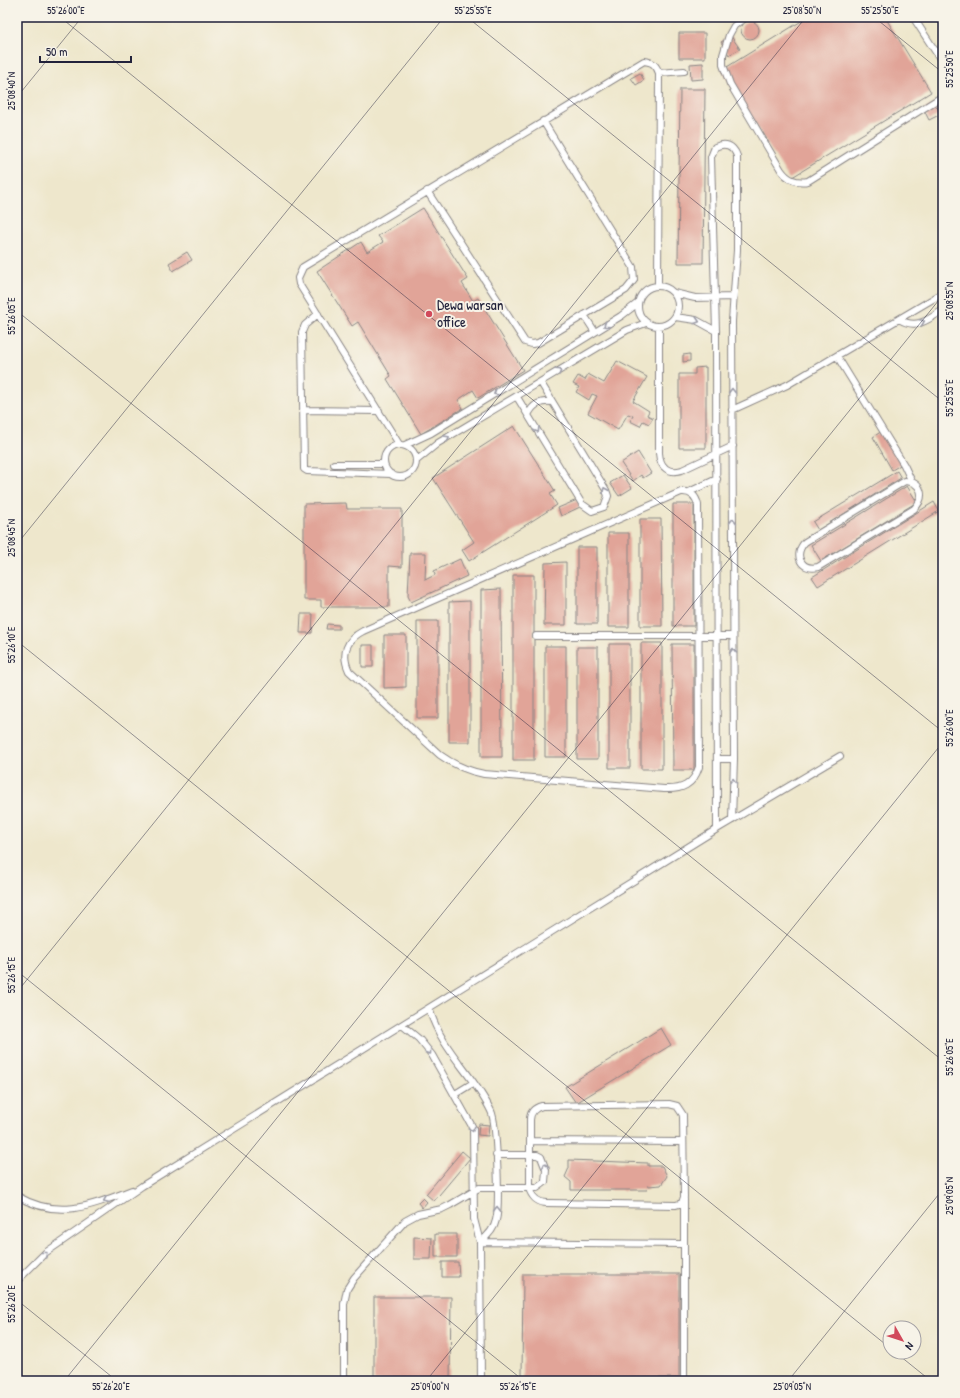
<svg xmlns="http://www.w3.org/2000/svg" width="960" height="1398" viewBox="0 0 960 1398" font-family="'Patrick Hand',sans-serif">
<rect width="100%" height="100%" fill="#f7f3e8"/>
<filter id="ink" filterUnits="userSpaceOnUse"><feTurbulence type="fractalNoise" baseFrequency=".025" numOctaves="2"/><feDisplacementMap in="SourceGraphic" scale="8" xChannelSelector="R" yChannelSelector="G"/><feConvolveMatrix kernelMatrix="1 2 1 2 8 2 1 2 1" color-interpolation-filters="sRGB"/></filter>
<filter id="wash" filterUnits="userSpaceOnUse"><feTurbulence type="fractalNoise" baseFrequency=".012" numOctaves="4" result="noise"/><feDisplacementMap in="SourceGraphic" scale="16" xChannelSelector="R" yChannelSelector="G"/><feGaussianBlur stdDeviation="0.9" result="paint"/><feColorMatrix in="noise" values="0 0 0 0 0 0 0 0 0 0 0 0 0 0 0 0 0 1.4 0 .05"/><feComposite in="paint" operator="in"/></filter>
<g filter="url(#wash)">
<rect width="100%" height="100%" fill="#eee7cc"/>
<g id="blocks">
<path fill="#e1a498" d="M 808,17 L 885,17 L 931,92 L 789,179 L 722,70 Z
M741 30a9 9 0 1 1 18 0a9 9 0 1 1-18 0Z
M 679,33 L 705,33 L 705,58 L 679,58 Z
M 731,36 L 740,49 L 729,55 L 721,42 Z
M 703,63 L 703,79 L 691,80 L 690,64 Z
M 640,73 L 644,80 L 636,85 L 631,78 Z
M 680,89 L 705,89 L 703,263 L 678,263 Z
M 935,104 L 941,114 L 929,120 L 924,110 Z
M 423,208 L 468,279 L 462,283 L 473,301 L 478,298 L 523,370 L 478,398 L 473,390 L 458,400 L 463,408 L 421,434 L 387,379 L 391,376 L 358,322 L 352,326 L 317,271 L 361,242 L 367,252 L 383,242 L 378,236 Z
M 187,252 L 192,260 L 173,271 L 169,263 Z
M 690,354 L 690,361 L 683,362 L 683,355 Z
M 617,361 L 647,377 L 633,401 L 649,411 L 647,415 L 653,418 L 649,424 L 643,421 L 640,426 L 630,421 L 633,416 L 628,414 L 618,430 L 588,413 L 597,396 L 592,394 L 589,400 L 576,392 L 579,387 L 573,384 L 578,376 L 585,380 L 588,374 L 604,383 Z
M 706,367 L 706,448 L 679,448 L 679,374 L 695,374 L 695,368 Z
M 514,426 L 555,491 L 550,494 L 557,505 L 469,561 L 462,550 L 474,542 L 433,478 Z
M 882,431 L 902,464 L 892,470 L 873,437 Z
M 638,452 L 651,473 L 643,478 L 641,475 L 633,481 L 621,463 Z
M 897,471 L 901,478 L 818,530 L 813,522 Z
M 623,475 L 632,488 L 619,496 L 610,483 Z
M 907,486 L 917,502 L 821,561 L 811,545 Z
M 577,500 L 580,507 L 561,516 L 558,508 Z
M 934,502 L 939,511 L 818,586 L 812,577 Z
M 346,503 L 347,509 L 402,509 L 402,567 L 389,566 L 389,607 L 321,607 L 321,600 L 304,600 L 304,504 Z
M 673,504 L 694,504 L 694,626 L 673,626 Z
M 640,519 L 661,519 L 662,626 L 640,626 Z
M 608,533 L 629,533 L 629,627 L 608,627 Z
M 577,547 L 597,547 L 597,624 L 577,624 Z
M 410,553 L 426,553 L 425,580 L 435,575 L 434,571 L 460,559 L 467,576 L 411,602 L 408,596 Z
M 566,562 L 566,625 L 544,625 L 545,563 Z
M 513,575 L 534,575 L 534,760 L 513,760 Z
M 501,589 L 502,757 L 481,757 L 481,590 Z
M 470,601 L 470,742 L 449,742 L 449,602 Z
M 301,614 L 313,614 L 312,633 L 300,633 Z
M 417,621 L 438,621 L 438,718 L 417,718 Z
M 327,624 L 339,625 L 339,629 L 326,629 Z
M 384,635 L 406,635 L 406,687 L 384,688 Z
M 641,643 L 662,643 L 662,769 L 641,769 Z
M 609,644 L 630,644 L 630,768 L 609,768 Z
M 672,644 L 694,644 L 694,770 L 673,770 Z
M 362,645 L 373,645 L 373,667 L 362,667 Z
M 545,646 L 566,646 L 566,757 L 545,757 Z
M 577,647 L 598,647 L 598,759 L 577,759 Z
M 661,1028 L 671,1045 L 576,1103 L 565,1087 Z
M 479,1124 L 489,1125 L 488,1136 L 478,1135 Z
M 462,1151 L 470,1158 L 434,1201 L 426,1194 Z
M 569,1160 L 648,1163 L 648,1166 L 662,1166 L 667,1176 L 661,1185 L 648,1186 L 647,1190 L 571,1190 L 571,1182 L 565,1177 L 569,1168 Z
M 423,1198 L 427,1202 L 422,1208 L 418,1203 Z
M 435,1234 L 457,1234 L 457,1257 L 435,1257 Z
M 414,1237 L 432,1238 L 431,1259 L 414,1259 Z
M 442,1262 L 458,1262 L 459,1277 L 442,1277 Z
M 523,1274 L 679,1274 L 679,1378 L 522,1378 Z
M 374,1297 L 451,1297 L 450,1381 L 374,1381 Z"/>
</g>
</g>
<g filter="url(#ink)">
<use href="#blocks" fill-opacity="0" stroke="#888484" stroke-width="1"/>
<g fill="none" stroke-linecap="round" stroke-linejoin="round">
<defs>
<path id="service" d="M 745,17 L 734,26 L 729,35 L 723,55 L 723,65 L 730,84 L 781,170 C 788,180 796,183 808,181 L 943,96
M 913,17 L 943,63
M 659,73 L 684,71
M 427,191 L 525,342 L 532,344 L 538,343 L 626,290 L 634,280 L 633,267 L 543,121
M638 306a20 20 0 1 1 40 0a20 20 0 1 1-40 0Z
M 674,293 L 695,298 L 733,297
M 318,314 L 305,325 L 302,332 L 304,469 L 307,471 L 391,474
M 584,315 L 595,332
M 675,317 L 696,320 L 716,331
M 899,319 C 916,330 928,320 943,310
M 659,327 L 659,453 C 660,468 669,474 682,470 L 733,446
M 837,356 L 904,465 L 912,482
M 517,397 L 582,504 L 592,511 L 604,507 L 608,496 L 606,490 L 541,383
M 303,410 L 379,411
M 732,410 L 787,385 L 943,293
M 528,415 C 533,404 540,401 552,402
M 399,444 L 299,284 L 298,278 L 303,267 L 644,61 C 653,62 656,65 659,73 L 658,285
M 405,445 L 431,433 L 621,316 L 638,303
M384 461a16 16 0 1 1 32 0a16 16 0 1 1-32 0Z
M 416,461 L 438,443 L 627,330 L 646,323
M 334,464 L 384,464
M 905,481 C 922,482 926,497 914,509 L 818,567 C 801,571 793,555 805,542 Z
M 681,492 C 691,491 696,496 698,505 L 699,767 C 693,785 682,790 664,789 L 484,774 C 468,771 454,765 440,755 L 349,671 C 341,654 346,640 363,631 Z
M 689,492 L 717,479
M 536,636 L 732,636
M 718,759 L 734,759
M 717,829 L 716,331 L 711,157 L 715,147 C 725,142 733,145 737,156 L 737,250 L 732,321 L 734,759 L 732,820
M 429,1008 C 442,1052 473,1073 491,1111 C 497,1123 500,1207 496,1220 C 494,1230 488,1236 480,1242
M 402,1025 L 419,1039 L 432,1055 L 473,1128 L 474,1219 L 480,1242 L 481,1381
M 455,1094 L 473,1083
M 669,1104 L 677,1106 L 683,1115 L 684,1197 L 682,1203 L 676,1205 L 547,1203 C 539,1203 533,1198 530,1191 L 530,1120 C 530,1112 534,1108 542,1106 Z
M 530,1141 L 683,1142
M 17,1196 C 58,1220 91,1206 132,1190
M 684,1199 L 684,1381
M 480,1242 L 683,1244
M 17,1281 L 45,1253 L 142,1186 L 717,829 L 840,756
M 344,1381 L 344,1304 L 347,1289 L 354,1278 L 405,1221 L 418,1214 L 442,1209 L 450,1205 L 479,1188 L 537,1188 L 545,1182 L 546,1170 L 541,1157 L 537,1155 L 496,1155"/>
</defs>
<use href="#service" stroke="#888484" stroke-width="8"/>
<use href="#service" stroke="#fff" stroke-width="6"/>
</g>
<defs><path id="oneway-chevron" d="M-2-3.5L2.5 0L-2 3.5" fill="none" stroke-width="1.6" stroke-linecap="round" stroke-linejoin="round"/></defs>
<g stroke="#9c9ca7">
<use href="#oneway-chevron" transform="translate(697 321) rotate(17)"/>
<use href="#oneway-chevron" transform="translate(922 322) rotate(-21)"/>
<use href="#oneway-chevron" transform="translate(606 325) rotate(148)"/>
<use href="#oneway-chevron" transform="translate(559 371) rotate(-32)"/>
<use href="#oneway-chevron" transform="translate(732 391) rotate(-91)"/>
<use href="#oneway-chevron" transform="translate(496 393) rotate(149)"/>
<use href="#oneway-chevron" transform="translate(537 430) rotate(59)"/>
<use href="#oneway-chevron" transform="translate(447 438) rotate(-31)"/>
<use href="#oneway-chevron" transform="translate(605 490) rotate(-113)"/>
<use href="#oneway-chevron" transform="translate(733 521) rotate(-90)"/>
<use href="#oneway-chevron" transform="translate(733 651) rotate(-91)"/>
<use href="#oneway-chevron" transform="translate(733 781) rotate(-88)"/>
<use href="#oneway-chevron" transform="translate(429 1052) rotate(54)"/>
<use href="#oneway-chevron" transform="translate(472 1129) rotate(76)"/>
<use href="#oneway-chevron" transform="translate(545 1166) rotate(-104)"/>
<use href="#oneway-chevron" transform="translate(106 1200) rotate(158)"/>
<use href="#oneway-chevron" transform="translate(497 1209) rotate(-90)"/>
<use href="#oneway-chevron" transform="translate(45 1254) rotate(-39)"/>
</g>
</g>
<path fill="none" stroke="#22223b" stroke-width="1" stroke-opacity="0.45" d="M 60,17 L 943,732M 467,17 L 943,402M 874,17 L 943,73M 17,97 L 82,17M 17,311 L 943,1061M 17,544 L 444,17M 17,641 L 890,1348M 17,971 L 524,1381M 17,992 L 806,17M 17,1300 L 117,1381M 895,1352 L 931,1381M 64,1381 L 943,295M 426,1381 L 943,742M 788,1381 L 943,1189"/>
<circle fill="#d1495b" stroke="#f7f3e8" stroke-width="1.5" cx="429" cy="314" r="4"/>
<g text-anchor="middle" stroke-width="4" stroke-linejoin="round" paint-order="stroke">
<g font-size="15" fill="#22223b" stroke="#f7f3e8" text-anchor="start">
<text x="437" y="310">Dewa warsan<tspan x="437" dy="17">office</tspan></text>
</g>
</g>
<rect width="960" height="1398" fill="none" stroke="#f7f3e8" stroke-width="44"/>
<g transform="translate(902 1340) rotate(129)"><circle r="19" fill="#f7f3e8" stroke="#a29fa3"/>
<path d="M0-3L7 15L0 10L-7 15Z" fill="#d1495b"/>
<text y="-6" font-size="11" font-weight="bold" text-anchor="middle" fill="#22223b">N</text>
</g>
<path d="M40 56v6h91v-6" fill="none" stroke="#22223b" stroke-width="2"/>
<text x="46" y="56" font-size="12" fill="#22223b" stroke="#f7f3e8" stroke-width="3" paint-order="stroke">50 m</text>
<rect x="22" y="22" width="916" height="1354" fill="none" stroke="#22223b" stroke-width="1.5"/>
<g font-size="10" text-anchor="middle" fill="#22223b">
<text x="66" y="14">55°26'00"E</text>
<text x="473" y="14">55°25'55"E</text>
<text x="802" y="14">25°08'50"N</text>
<text x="880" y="14">55°25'50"E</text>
<text transform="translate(949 69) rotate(-90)" y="4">55°25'50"E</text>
<text transform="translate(11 91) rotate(-90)" y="4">25°08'40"N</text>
<text transform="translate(949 301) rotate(-90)" y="4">25°08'55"N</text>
<text transform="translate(11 316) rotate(-90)" y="4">55°26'05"E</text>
<text transform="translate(949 398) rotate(-90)" y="4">55°25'55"E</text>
<text transform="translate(11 538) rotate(-90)" y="4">25°08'45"N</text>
<text transform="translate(11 645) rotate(-90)" y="4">55°26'10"E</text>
<text transform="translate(949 728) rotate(-90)" y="4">55°26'00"E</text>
<text transform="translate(11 975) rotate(-90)" y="4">55°26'15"E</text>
<text transform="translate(949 1057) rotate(-90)" y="4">55°26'05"E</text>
<text transform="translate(949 1196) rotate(-90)" y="4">25°09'05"N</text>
<text transform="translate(11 1304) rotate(-90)" y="4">55°26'20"E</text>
<text x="111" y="1390">55°26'20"E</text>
<text x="430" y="1390">25°09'00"N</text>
<text x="518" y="1390">55°26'15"E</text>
<text x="792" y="1390">25°09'05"N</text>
</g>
</svg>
